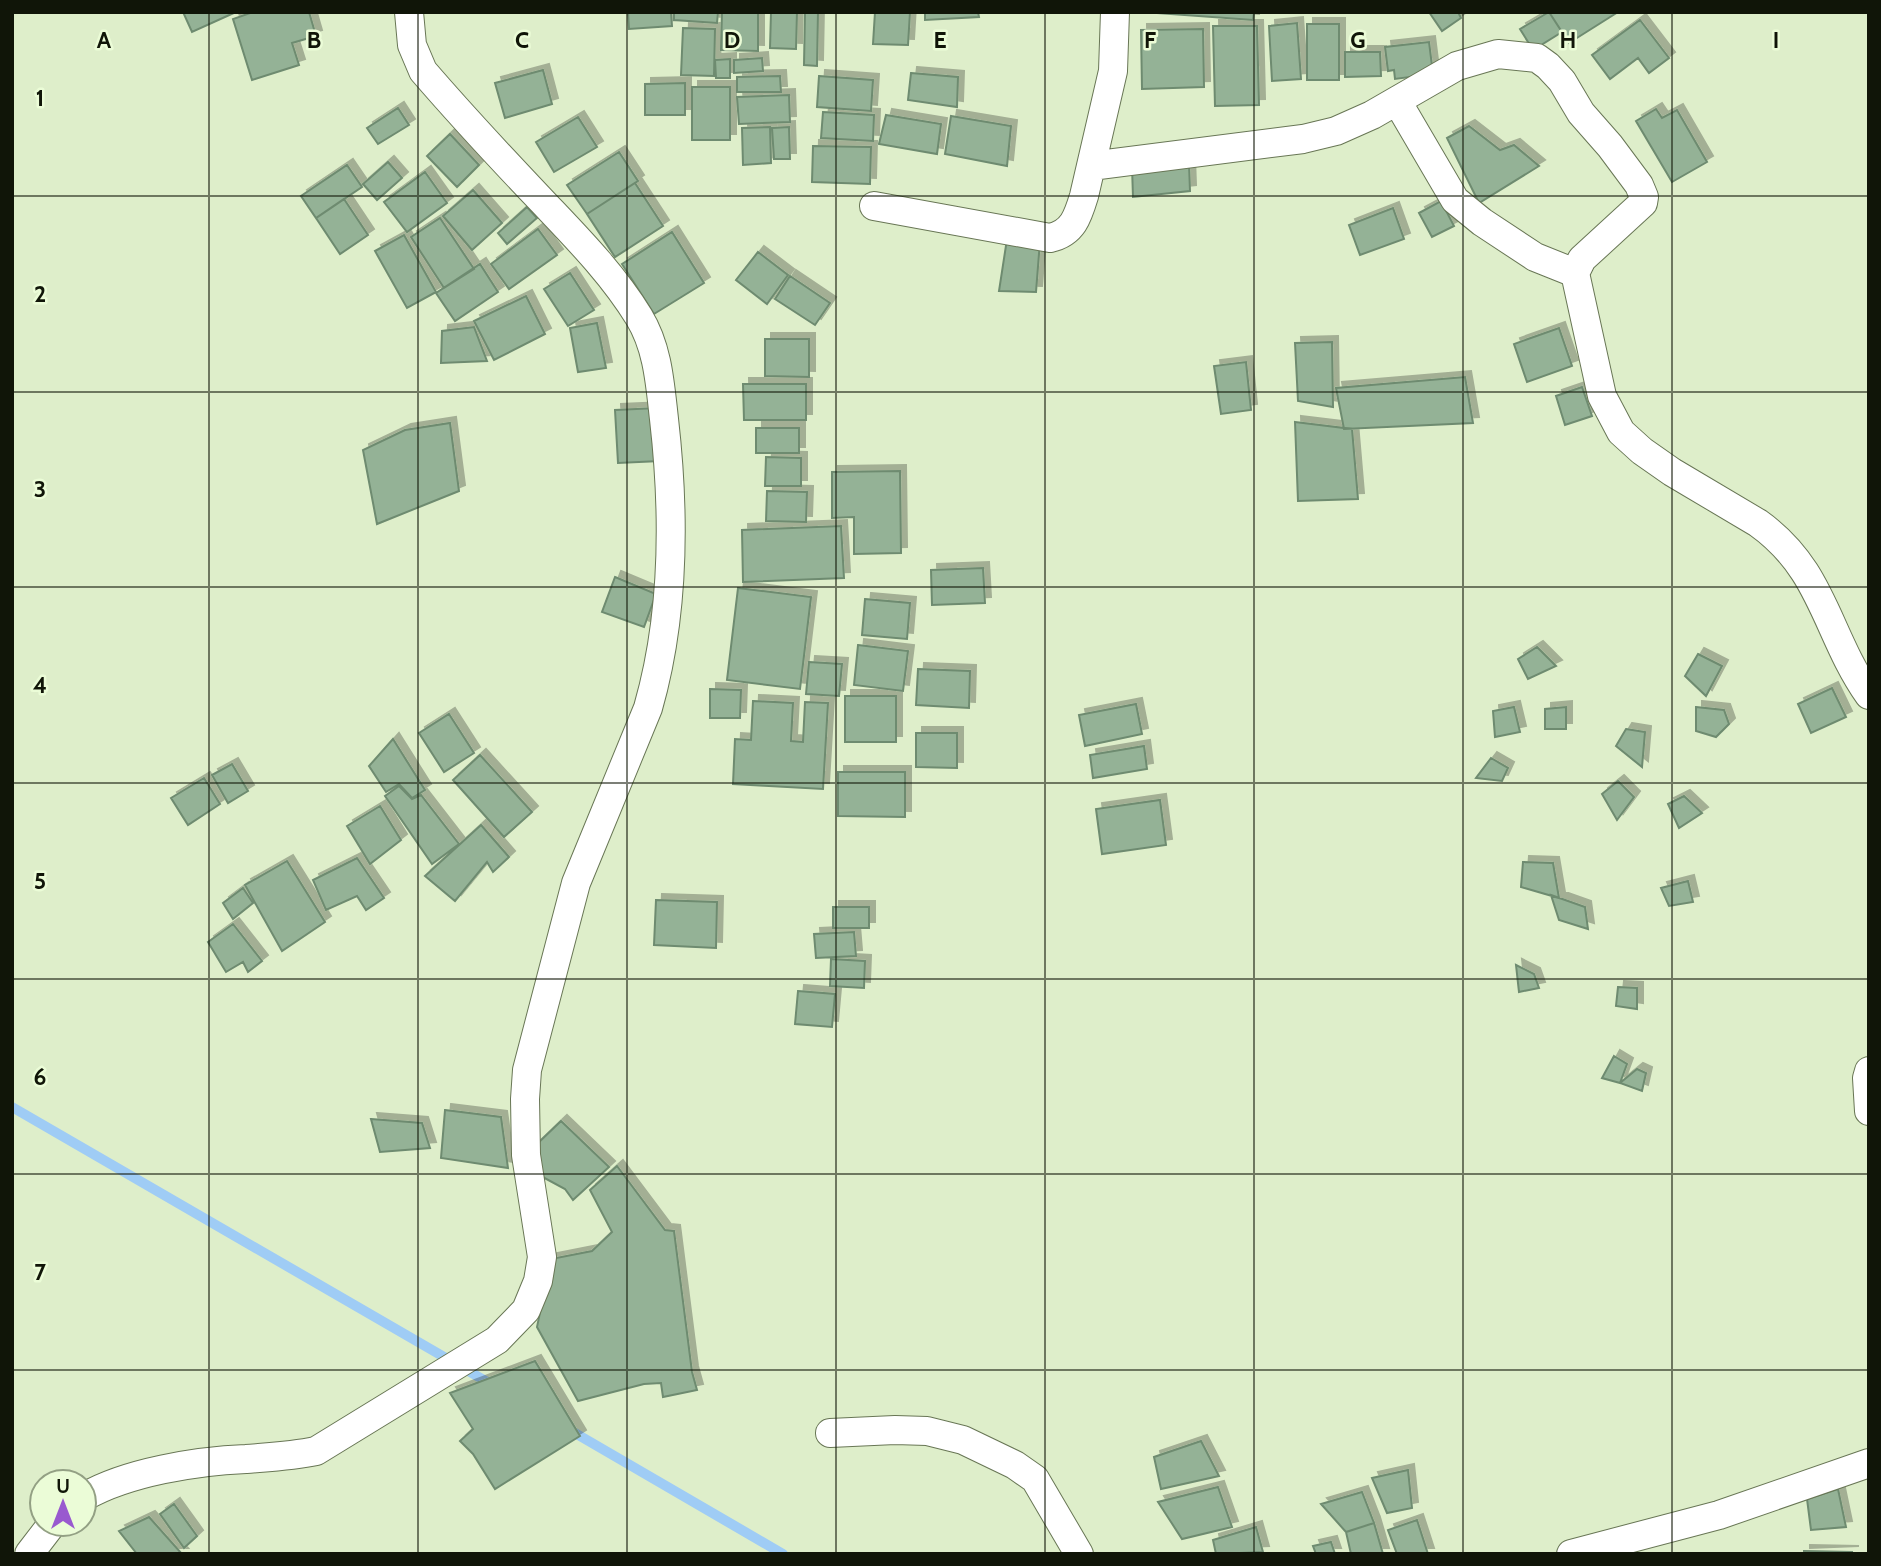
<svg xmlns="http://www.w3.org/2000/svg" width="1881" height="1566" viewBox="0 0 1881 1566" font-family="Cabin,sans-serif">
<defs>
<filter id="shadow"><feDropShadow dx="6" dy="-6" stdDeviation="0" flood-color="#0004"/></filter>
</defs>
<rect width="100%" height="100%" fill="#deeeca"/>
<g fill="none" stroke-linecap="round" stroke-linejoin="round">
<path stroke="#9fccf5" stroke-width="10" d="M 12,1107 L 496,1387
M 568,1429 L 783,1554"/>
</g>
<path fill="#94b296" stroke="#6e8b70" stroke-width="2" filter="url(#shadow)" d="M 183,12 L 236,12 L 192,32 Z
M 253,12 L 309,12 L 316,36 L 292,43 L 299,65 L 252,80 L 233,19 Z
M 628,12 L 671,12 L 672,26 L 629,29 Z
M 674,12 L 718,12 L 717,23 L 674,20 Z
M 722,12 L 758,12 L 758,51 L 721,50 Z
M 771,12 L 797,12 L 796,49 L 770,48 Z
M 805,12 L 818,12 L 817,66 L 804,65 Z
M 875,12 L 910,12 L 908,45 L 873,44 Z
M 925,12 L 978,12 L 979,17 L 925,20 Z
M 1143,12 L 1254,12 L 1253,20 Z
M 1429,12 L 1458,12 L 1461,18 L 1442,31 Z
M 1549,12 L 1618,12 L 1569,43 Z
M 1549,12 L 1562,32 L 1533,50 L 1520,29 Z
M 1640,20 L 1669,58 L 1649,73 L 1638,58 L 1610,79 L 1592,55 Z
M 1297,23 L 1301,79 L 1272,81 L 1269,26 Z
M 1307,24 L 1339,24 L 1339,80 L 1307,80 Z
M 1213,26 L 1257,26 L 1259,105 L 1215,106 Z
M 683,28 L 715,29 L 714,76 L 681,75 Z
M 1203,29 L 1204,87 L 1142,89 L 1141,30 Z
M 1429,42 L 1433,74 L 1395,79 L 1394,70 L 1388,71 L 1385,47 Z
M 1345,52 L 1380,52 L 1381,76 L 1345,77 Z
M 762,58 L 763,71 L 734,73 L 734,60 Z
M 730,59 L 730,78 L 716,78 L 715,60 Z
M 543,70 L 552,104 L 505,118 L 495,83 Z
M 911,73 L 958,77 L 957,107 L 908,100 Z
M 780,76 L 781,92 L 737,92 L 737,77 Z
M 819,76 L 873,80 L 871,111 L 817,107 Z
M 685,83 L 685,115 L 645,115 L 645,84 Z
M 692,87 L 730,87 L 730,140 L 692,140 Z
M 789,95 L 790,122 L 739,124 L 737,97 Z
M 398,108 L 409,125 L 378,144 L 367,128 Z
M 1656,109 L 1662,118 L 1677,110 L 1707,162 L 1672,182 L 1636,121 Z
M 823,112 L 874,115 L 873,141 L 821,138 Z
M 886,115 L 941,124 L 937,154 L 879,144 Z
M 951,116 L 1011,126 L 1007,166 L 945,154 Z
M 578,117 L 597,147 L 554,172 L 536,142 Z
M 1469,126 L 1500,150 L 1514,145 L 1539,166 L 1479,203 L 1447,138 Z
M 770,127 L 771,163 L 743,165 L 742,128 Z
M 789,127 L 790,159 L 774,159 L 772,128 Z
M 450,134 L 479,165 L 457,187 L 427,156 Z
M 813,146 L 871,147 L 870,184 L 812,182 Z
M 619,152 L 638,181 L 587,214 L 567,185 Z
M 388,162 L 402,178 L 377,200 L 363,184 Z
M 1189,164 L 1190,191 L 1133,197 L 1132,167 Z
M 347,165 L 362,187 L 316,218 L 301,196 Z
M 425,172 L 447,203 L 407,232 L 384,202 Z
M 635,183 L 663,226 L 615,257 L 587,214 Z
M 473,190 L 502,223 L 472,250 L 443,216 Z
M 344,199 L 368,235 L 340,254 L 316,218 Z
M 1441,201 L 1454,226 L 1432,237 L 1419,213 Z
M 527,207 L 537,218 L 507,244 L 498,233 Z
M 1393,208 L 1404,239 L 1360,255 L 1349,225 Z
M 440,218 L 474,269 L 444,288 L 411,237 Z
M 538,229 L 557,255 L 509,289 L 491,264 Z
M 672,232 L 704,283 L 654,314 L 622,264 Z
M 404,235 L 436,292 L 407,308 L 375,251 Z
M 1007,239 L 1040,241 L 1036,292 L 999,291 Z
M 758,252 L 788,275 L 767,304 L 736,280 Z
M 480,264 L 498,292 L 455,321 L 436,293 Z
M 570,273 L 594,310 L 568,326 L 544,289 Z
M 790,276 L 830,303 L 815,325 L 775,299 Z
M 526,296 L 545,334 L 494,360 L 474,321 Z
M 597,323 L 606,368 L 578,372 L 570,328 Z
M 474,327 L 487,361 L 441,363 L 442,331 Z
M 1559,328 L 1572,366 L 1527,382 L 1514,344 Z
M 765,339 L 809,339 L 809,377 L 765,376 Z
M 1332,342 L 1333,407 L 1298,401 L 1295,343 Z
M 1246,362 L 1251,410 L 1221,414 L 1214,366 Z
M 1465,377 L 1473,423 L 1344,429 L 1336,388 Z
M 743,384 L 806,384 L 806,420 L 744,420 Z
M 1582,387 L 1592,416 L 1565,425 L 1556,396 Z
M 658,408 L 660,461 L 618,463 L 615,410 Z
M 1295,422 L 1352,429 L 1358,499 L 1298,501 Z
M 450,423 L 459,491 L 377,524 L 363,450 L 405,430 Z
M 756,428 L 799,428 L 799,453 L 756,453 Z
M 766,457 L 801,458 L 801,486 L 765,486 Z
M 900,471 L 901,553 L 854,554 L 854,517 L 832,518 L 832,472 Z
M 767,491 L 807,492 L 806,522 L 766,521 Z
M 841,526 L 844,578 L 743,582 L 742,530 Z
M 983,568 L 985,603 L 932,605 L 931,570 Z
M 615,577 L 656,594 L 644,627 L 602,612 Z
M 738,588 L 811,597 L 800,689 L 727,680 Z
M 865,599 L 910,603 L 907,639 L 862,635 Z
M 858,645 L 908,651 L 903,691 L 854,685 Z
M 1537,647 L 1556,666 L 1528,679 L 1518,659 Z
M 1698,654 L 1722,666 L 1706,696 L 1685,676 Z
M 809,662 L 842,664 L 839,696 L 806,694 Z
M 918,669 L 970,671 L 969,708 L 916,705 Z
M 1832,688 L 1846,717 L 1811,733 L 1798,704 Z
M 710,689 L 741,690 L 740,718 L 710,718 Z
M 845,696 L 896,696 L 896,742 L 845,742 Z
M 753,701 L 793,703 L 791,741 L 803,742 L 805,702 L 828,703 L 823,789 L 733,784 L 735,739 L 751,740 Z
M 1136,704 L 1142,734 L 1085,746 L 1079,715 Z
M 1514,707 L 1520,732 L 1495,737 L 1493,711 Z
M 1566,707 L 1566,729 L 1545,729 L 1545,709 Z
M 1696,707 L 1724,710 L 1729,724 L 1716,737 L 1696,731 Z
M 449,714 L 474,753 L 444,772 L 419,733 Z
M 1626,729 L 1645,732 L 1642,767 L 1616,746 Z
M 916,733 L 957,733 L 957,768 L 916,767 Z
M 393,739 L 425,790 L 412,798 L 399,784 L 386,792 L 369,766 Z
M 1144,746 L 1147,769 L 1093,778 L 1090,755 Z
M 480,755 L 532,812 L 504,837 L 453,780 Z
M 1491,758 L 1508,768 L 1502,781 L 1476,778 Z
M 232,764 L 248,791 L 228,803 L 212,775 Z
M 838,772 L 905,772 L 905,817 L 838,816 Z
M 204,778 L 220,804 L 188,825 L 171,798 Z
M 1618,781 L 1634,797 L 1617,820 L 1602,794 Z
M 399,786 L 412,799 L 421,795 L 459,844 L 432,864 L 385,796 Z
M 1684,796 L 1702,813 L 1679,828 L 1668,804 Z
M 1160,800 L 1166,845 L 1102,854 L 1096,809 Z
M 380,806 L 401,840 L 370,864 L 347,826 Z
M 481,825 L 509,857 L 493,872 L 487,862 L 455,901 L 425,876 Z
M 357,858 L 384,898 L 366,910 L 357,896 L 326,910 L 313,880 Z
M 287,861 L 325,922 L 282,951 L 245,885 Z
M 1523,862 L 1553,863 L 1559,898 L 1521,887 Z
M 1688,881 L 1693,902 L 1669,906 L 1661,888 Z
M 243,888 L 253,903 L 233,919 L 223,903 Z
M 1551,895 L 1585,907 L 1588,929 L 1559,920 Z
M 656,900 L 717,902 L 716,948 L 654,945 Z
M 833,907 L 869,907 L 869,928 L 833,928 Z
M 233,924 L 262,961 L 248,972 L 243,962 L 226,972 L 208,942 Z
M 854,932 L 856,956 L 816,958 L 814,934 Z
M 831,959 L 865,961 L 864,988 L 830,986 Z
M 1516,965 L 1534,974 L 1539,988 L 1519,992 Z
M 1618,987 L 1637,988 L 1637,1009 L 1616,1006 Z
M 798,991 L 835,994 L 832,1027 L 795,1024 Z
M 1614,1056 L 1627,1064 L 1620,1083 L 1602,1078 Z
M 1637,1069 L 1646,1073 L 1642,1091 L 1620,1083 Z
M 445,1110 L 501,1117 L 508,1168 L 441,1158 Z
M 371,1119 L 422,1123 L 430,1148 L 380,1152 Z
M 561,1121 L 609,1167 L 573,1200 L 565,1189 L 539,1175 L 536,1145 Z
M 617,1166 L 665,1230 L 674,1231 L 692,1372 L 697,1390 L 663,1397 L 661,1383 L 644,1384 L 578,1401 L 537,1327 L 551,1259 L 592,1251 L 612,1232 L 590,1190 Z
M 535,1361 L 580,1436 L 495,1489 L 473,1454 L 460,1441 L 473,1429 L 450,1393 Z
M 1201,1441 L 1219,1476 L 1161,1489 L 1154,1457 Z
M 1408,1470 L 1412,1508 L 1387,1513 L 1372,1478 Z
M 1218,1487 L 1232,1527 L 1182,1539 L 1158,1502 Z
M 1838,1489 L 1846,1527 L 1811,1530 L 1807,1499 Z
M 1362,1492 L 1374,1523 L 1346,1532 L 1321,1504 Z
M 174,1504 L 197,1536 L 184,1548 L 160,1514 Z
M 149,1517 L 182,1554 L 137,1554 L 119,1531 Z
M 1417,1520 L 1428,1554 L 1397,1554 L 1388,1530 Z
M 1374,1523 L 1383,1554 L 1351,1554 L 1346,1532 Z
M 1256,1527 L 1263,1552 L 1216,1554 L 1213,1540 Z
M 1331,1542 L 1335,1554 L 1316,1554 L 1313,1546 Z
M 1804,1551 L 1853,1552 L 1804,1554 Z"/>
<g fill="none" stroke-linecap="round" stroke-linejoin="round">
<defs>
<path id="minor" d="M 1397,101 L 1455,200 L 1482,222 L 1535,257 L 1575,273
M 1091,166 L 1303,139 L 1336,131 L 1372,115 L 1457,66 L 1498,54 L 1537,58 L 1548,66 L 1562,81 L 1581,113 L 1610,146 L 1639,185 L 1644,197 L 1643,203 L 1582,259 L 1575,273 L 1602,396 L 1621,432 L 1642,451 L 1672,472 L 1758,523 C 1824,570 1826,634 1869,695
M 874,206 L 1050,238 C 1073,233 1078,216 1084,196 L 1113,71 L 1115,12
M 1869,1071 L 1867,1078 L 1869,1111
M 830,1433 L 895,1430 L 927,1431 L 963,1440 L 1015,1465 L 1035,1479 L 1079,1554
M 84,1497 C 127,1472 197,1461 246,1459 C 270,1457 292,1456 316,1451 L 497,1340 L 526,1310 L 538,1281 L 542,1257 L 526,1155 L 525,1099 L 527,1070 L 576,883 L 648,708 C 675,614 675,515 664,419 C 660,384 658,348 639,317 C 612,273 576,237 541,200 C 501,158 461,115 423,71 L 412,45 L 409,12
M 29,1554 L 52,1524
M 1571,1554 L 1719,1515 L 1869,1463"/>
</defs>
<use href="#minor" stroke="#687655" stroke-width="30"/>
<use href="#minor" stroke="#fff" stroke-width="28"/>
</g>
<path fill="none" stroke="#101508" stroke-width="2" stroke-opacity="0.55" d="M 209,12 L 209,1554M 418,12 L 418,1554M 627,12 L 627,1554M 836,12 L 836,1554M 1045,12 L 1045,1554M 1254,12 L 1254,1554M 1463,12 L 1463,1554M 1672,12 L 1672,1554M 12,196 L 1869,196M 12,392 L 1869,392M 12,587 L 1869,587M 12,783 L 1869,783M 12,979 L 1869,979M 12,1174 L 1869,1174M 12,1370 L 1869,1370"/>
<g font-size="23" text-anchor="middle" font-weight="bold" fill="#101508" stroke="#ebfcd7" stroke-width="5" stroke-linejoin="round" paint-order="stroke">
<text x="104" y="48">A</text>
<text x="314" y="48">B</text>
<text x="522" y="48">C</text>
<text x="732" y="48">D</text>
<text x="940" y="48">E</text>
<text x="1150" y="48">F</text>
<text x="1358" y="48">G</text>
<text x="1568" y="48">H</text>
<text x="1776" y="48">I</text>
<text x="40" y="106">1</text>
<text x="40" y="302">2</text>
<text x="40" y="497">3</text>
<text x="40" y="693">4</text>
<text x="40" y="889">5</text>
<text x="40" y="1085">6</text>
<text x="40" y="1280">7</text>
</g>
<rect width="1881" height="1566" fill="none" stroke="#101508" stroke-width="28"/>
<g transform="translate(63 1503)"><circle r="33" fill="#ebfcd7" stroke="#93a084" stroke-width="2"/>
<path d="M0-5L12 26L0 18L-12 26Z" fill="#9959cf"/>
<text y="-10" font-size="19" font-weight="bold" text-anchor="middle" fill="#101508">U</text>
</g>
</svg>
